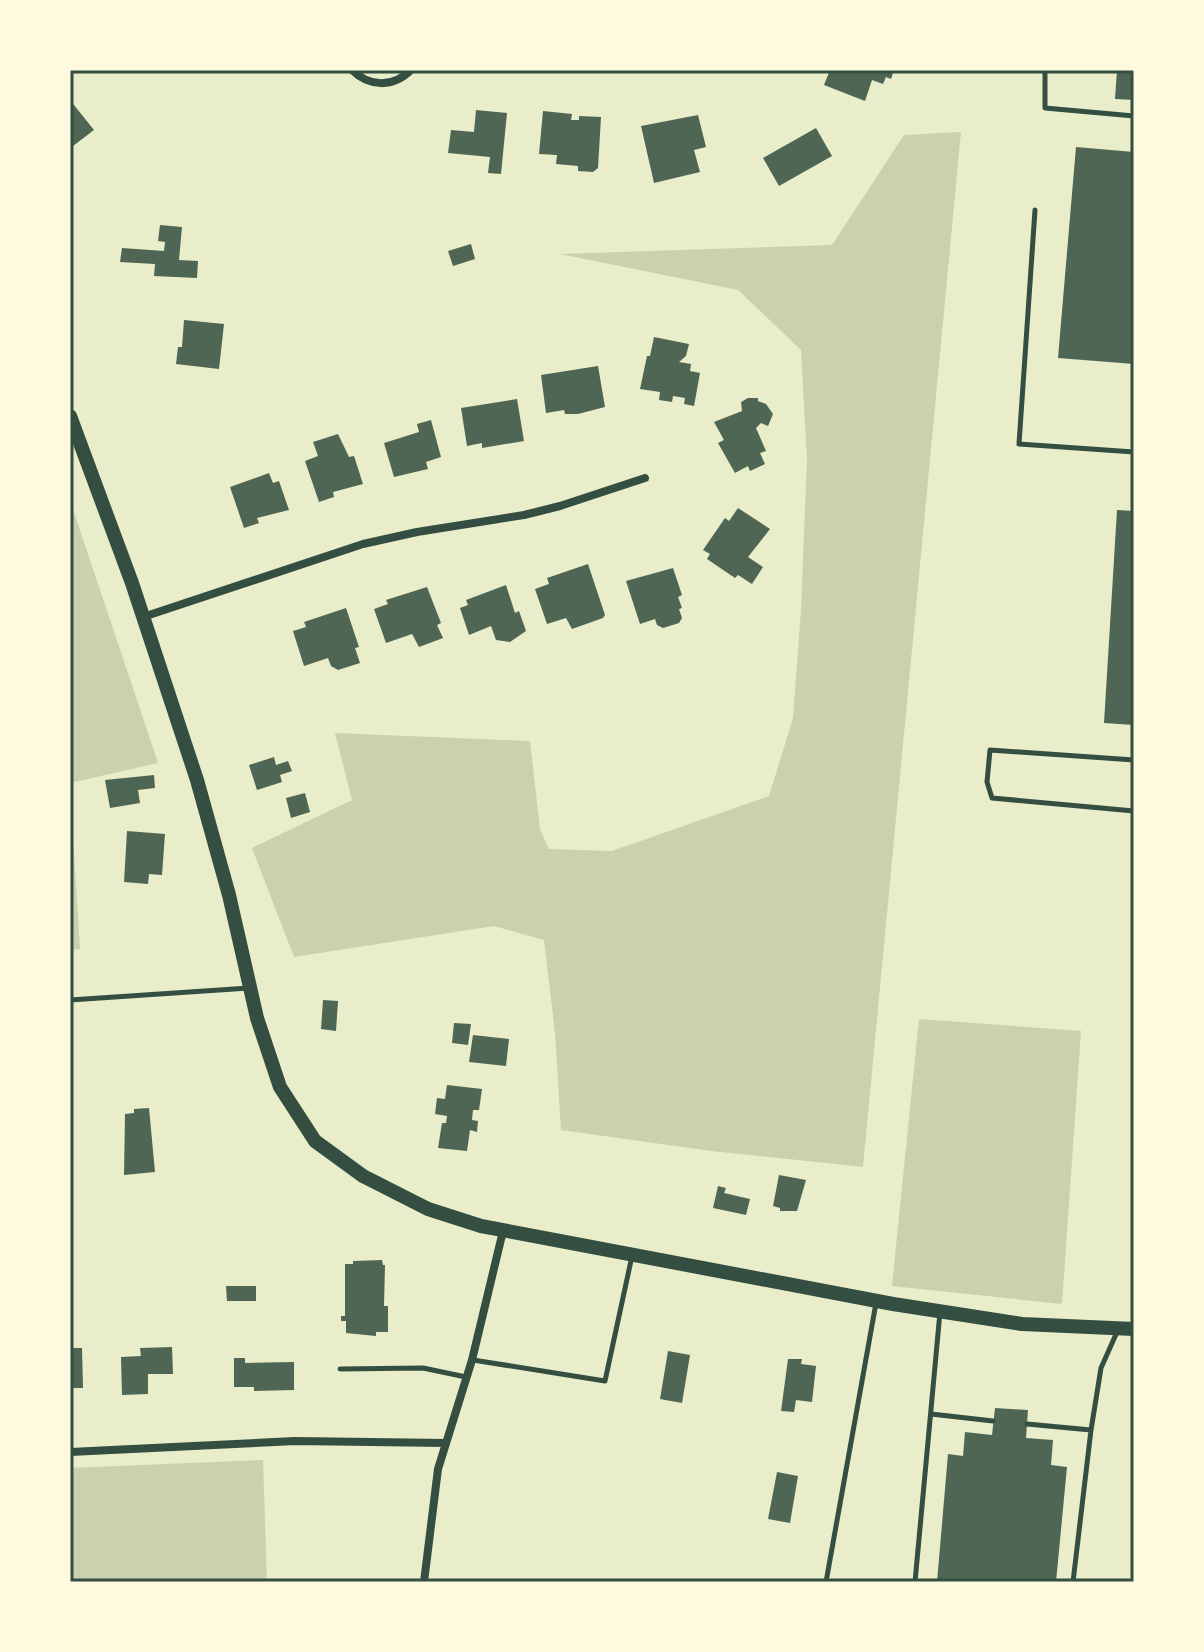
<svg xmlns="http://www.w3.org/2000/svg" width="1204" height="1652" viewBox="0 0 1204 1652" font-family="Poppins,sans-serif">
<rect width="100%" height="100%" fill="#e9edc9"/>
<path fill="#cad2ad" d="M 961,132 L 863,1167 L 711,1151 L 561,1130 L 555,1033 L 544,940 L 494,926 L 294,957 L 252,848 L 352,800 L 335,733 L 530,741 L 540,829 L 549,849 L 612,851 L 769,796 L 793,718 L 801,610 L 807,461 L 801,350 L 738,290 L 560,254 L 832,245 L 904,135 Z
M 70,500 L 158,763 L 70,783 Z
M 70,788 L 80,949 L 70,950 Z
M 919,1019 L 1081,1031 L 1062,1304 L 892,1286 Z
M 263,1460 L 267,1582 L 70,1582 L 70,1468 Z"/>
<path fill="#4f6655" d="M 830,70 L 894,70 L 891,79 L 886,77 L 883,84 L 872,80 L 865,101 L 824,85 Z
M 1117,70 L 1134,70 L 1134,100 L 1115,99 Z
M 70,100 L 94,130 L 73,146 L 70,142 Z
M 476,110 L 507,113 L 501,174 L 488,173 L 490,157 L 448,153 L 451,130 L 474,132 Z
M 543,111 L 572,114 L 571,120 L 579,120 L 579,116 L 601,117 L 598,168 L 593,172 L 578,171 L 578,166 L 556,164 L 557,155 L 539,154 Z
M 698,115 L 706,147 L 694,150 L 700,172 L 654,183 L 641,126 Z
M 816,128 L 832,156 L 779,186 L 763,158 Z
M 1076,147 L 1134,152 L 1134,364 L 1058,358 Z
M 160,225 L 182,227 L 179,260 L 198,261 L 197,278 L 154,276 L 155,264 L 120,262 L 122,248 L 164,251 L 165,242 L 158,241 Z
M 471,244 L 475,259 L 453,266 L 448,251 Z
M 184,320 L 224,324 L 219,369 L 176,364 L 178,347 L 182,347 Z
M 654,337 L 689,344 L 686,356 L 679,362 L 691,364 L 690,371 L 700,373 L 694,406 L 684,404 L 685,398 L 673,396 L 672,402 L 659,400 L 660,392 L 640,389 L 647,356 L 650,356 Z
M 598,366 L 605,407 L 578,414 L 565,414 L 564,410 L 546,413 L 541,375 Z
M 748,398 L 758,398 L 758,401 L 766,404 L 773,414 L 768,426 L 761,423 L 756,428 L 766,451 L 760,453 L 765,464 L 750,471 L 748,466 L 735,473 L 718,443 L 724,440 L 714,422 L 742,411 L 741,402 Z
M 517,399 L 524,441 L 482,448 L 482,443 L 467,446 L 461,408 Z
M 431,420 L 441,457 L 426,462 L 428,469 L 394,477 L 384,443 L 419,432 L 417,424 Z
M 338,434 L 349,457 L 354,456 L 363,484 L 333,492 L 334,497 L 319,502 L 305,461 L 318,456 L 313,442 Z
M 269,473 L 273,483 L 279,481 L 289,510 L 257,518 L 259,523 L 244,528 L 230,487 Z
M 738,508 L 770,529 L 748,557 L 763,567 L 752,584 L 738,575 L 735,578 L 707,559 L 710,554 L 703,550 L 725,518 L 729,521 Z
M 1117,510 L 1134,511 L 1134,725 L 1104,723 Z
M 588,564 L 605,615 L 603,618 L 572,629 L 566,618 L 547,624 L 535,589 L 549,584 L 547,578 Z
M 673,568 L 682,595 L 678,597 L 682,608 L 679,609 L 682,618 L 679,623 L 663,628 L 657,625 L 655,619 L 640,624 L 626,581 Z
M 506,585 L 515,613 L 519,611 L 526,631 L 510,642 L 496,640 L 491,626 L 469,635 L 460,608 L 468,605 L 466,600 Z
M 427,587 L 441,623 L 437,625 L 443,638 L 419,647 L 412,634 L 386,643 L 374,609 L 388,604 L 386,600 Z
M 346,608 L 359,647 L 355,648 L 360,663 L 338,670 L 331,666 L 328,658 L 304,666 L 293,631 L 306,627 L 304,622 Z
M 274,757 L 276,765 L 288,761 L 292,771 L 280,775 L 282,782 L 257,790 L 249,765 Z
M 154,775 L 155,788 L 138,790 L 140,803 L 110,808 L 105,780 Z
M 305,793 L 310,812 L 291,818 L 286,798 Z
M 127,831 L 165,834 L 162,875 L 149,874 L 148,884 L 124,882 Z
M 323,1000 L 338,1001 L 336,1031 L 321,1029 Z
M 454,1023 L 471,1024 L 468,1045 L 452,1043 Z
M 473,1035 L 509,1039 L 506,1066 L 469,1062 Z
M 447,1085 L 482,1089 L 479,1110 L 473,1110 L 472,1120 L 478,1121 L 477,1132 L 470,1130 L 467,1151 L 438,1148 L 442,1123 L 446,1123 L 447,1116 L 435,1114 L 437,1098 L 445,1099 Z
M 149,1108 L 155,1172 L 124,1175 L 125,1114 L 134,1113 L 134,1109 Z
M 779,1175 L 806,1180 L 797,1211 L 780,1211 L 780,1208 L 773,1206 Z
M 718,1186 L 726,1188 L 724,1193 L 750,1199 L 746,1215 L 713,1208 Z
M 382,1260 L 383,1265 L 385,1265 L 384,1306 L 388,1306 L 388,1332 L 376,1332 L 376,1336 L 346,1333 L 346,1321 L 341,1321 L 341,1316 L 345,1316 L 345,1264 L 353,1264 L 353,1261 Z
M 226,1286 L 256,1286 L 256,1301 L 227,1301 Z
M 172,1347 L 173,1374 L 148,1374 L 148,1394 L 122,1395 L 121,1357 L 141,1356 L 140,1348 Z
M 70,1348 L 82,1348 L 83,1388 L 70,1388 Z
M 668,1351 L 690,1355 L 682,1403 L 660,1399 Z
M 234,1358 L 245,1358 L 245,1363 L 294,1362 L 294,1390 L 254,1391 L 254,1387 L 234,1387 Z
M 788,1359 L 802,1359 L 801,1364 L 816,1366 L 812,1402 L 796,1400 L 794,1412 L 781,1411 Z
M 995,1408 L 1028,1410 L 1026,1438 L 1053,1440 L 1051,1465 L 1067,1467 L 1056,1582 L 937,1582 L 948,1454 L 963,1456 L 965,1432 L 992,1435 Z
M 777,1472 L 798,1476 L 790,1523 L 768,1519 Z"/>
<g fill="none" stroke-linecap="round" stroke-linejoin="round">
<path stroke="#344e41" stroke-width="5" d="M 1045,70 L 1045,108 L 1134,116
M 1035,210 L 1019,444 L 1134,452
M 1134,760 L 990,750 L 987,782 L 992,798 L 1134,811
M 70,1000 L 249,988
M 473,1360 L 605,1381 L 632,1256
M 340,1369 L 423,1368 L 466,1377
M 931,1414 L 993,1421
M 1027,1424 L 1091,1430
M 826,1582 L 876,1303
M 915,1582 L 940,1312
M 1073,1582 L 1091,1430 L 1101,1368 L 1117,1332"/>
<path stroke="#344e41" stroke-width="8" d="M 352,70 C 369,87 393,88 411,70
M 143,617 L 363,544 L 417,532 L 524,515 L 560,506 L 645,478
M 70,1452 L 295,1441 L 446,1443
M 424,1582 L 438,1469 L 472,1360 L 503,1231"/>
<path stroke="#344e41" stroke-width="14" d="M 70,416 L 132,583 L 197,780 L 229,895 L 257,1018 L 280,1087 L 315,1141 L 363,1176 L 428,1209 L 481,1226 L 893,1304 L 1022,1324 L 1134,1329"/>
</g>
<rect width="1204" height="1652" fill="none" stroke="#fefae0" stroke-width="144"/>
<rect x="72" y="72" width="1060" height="1508" fill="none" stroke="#344e41" stroke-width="3"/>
</svg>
